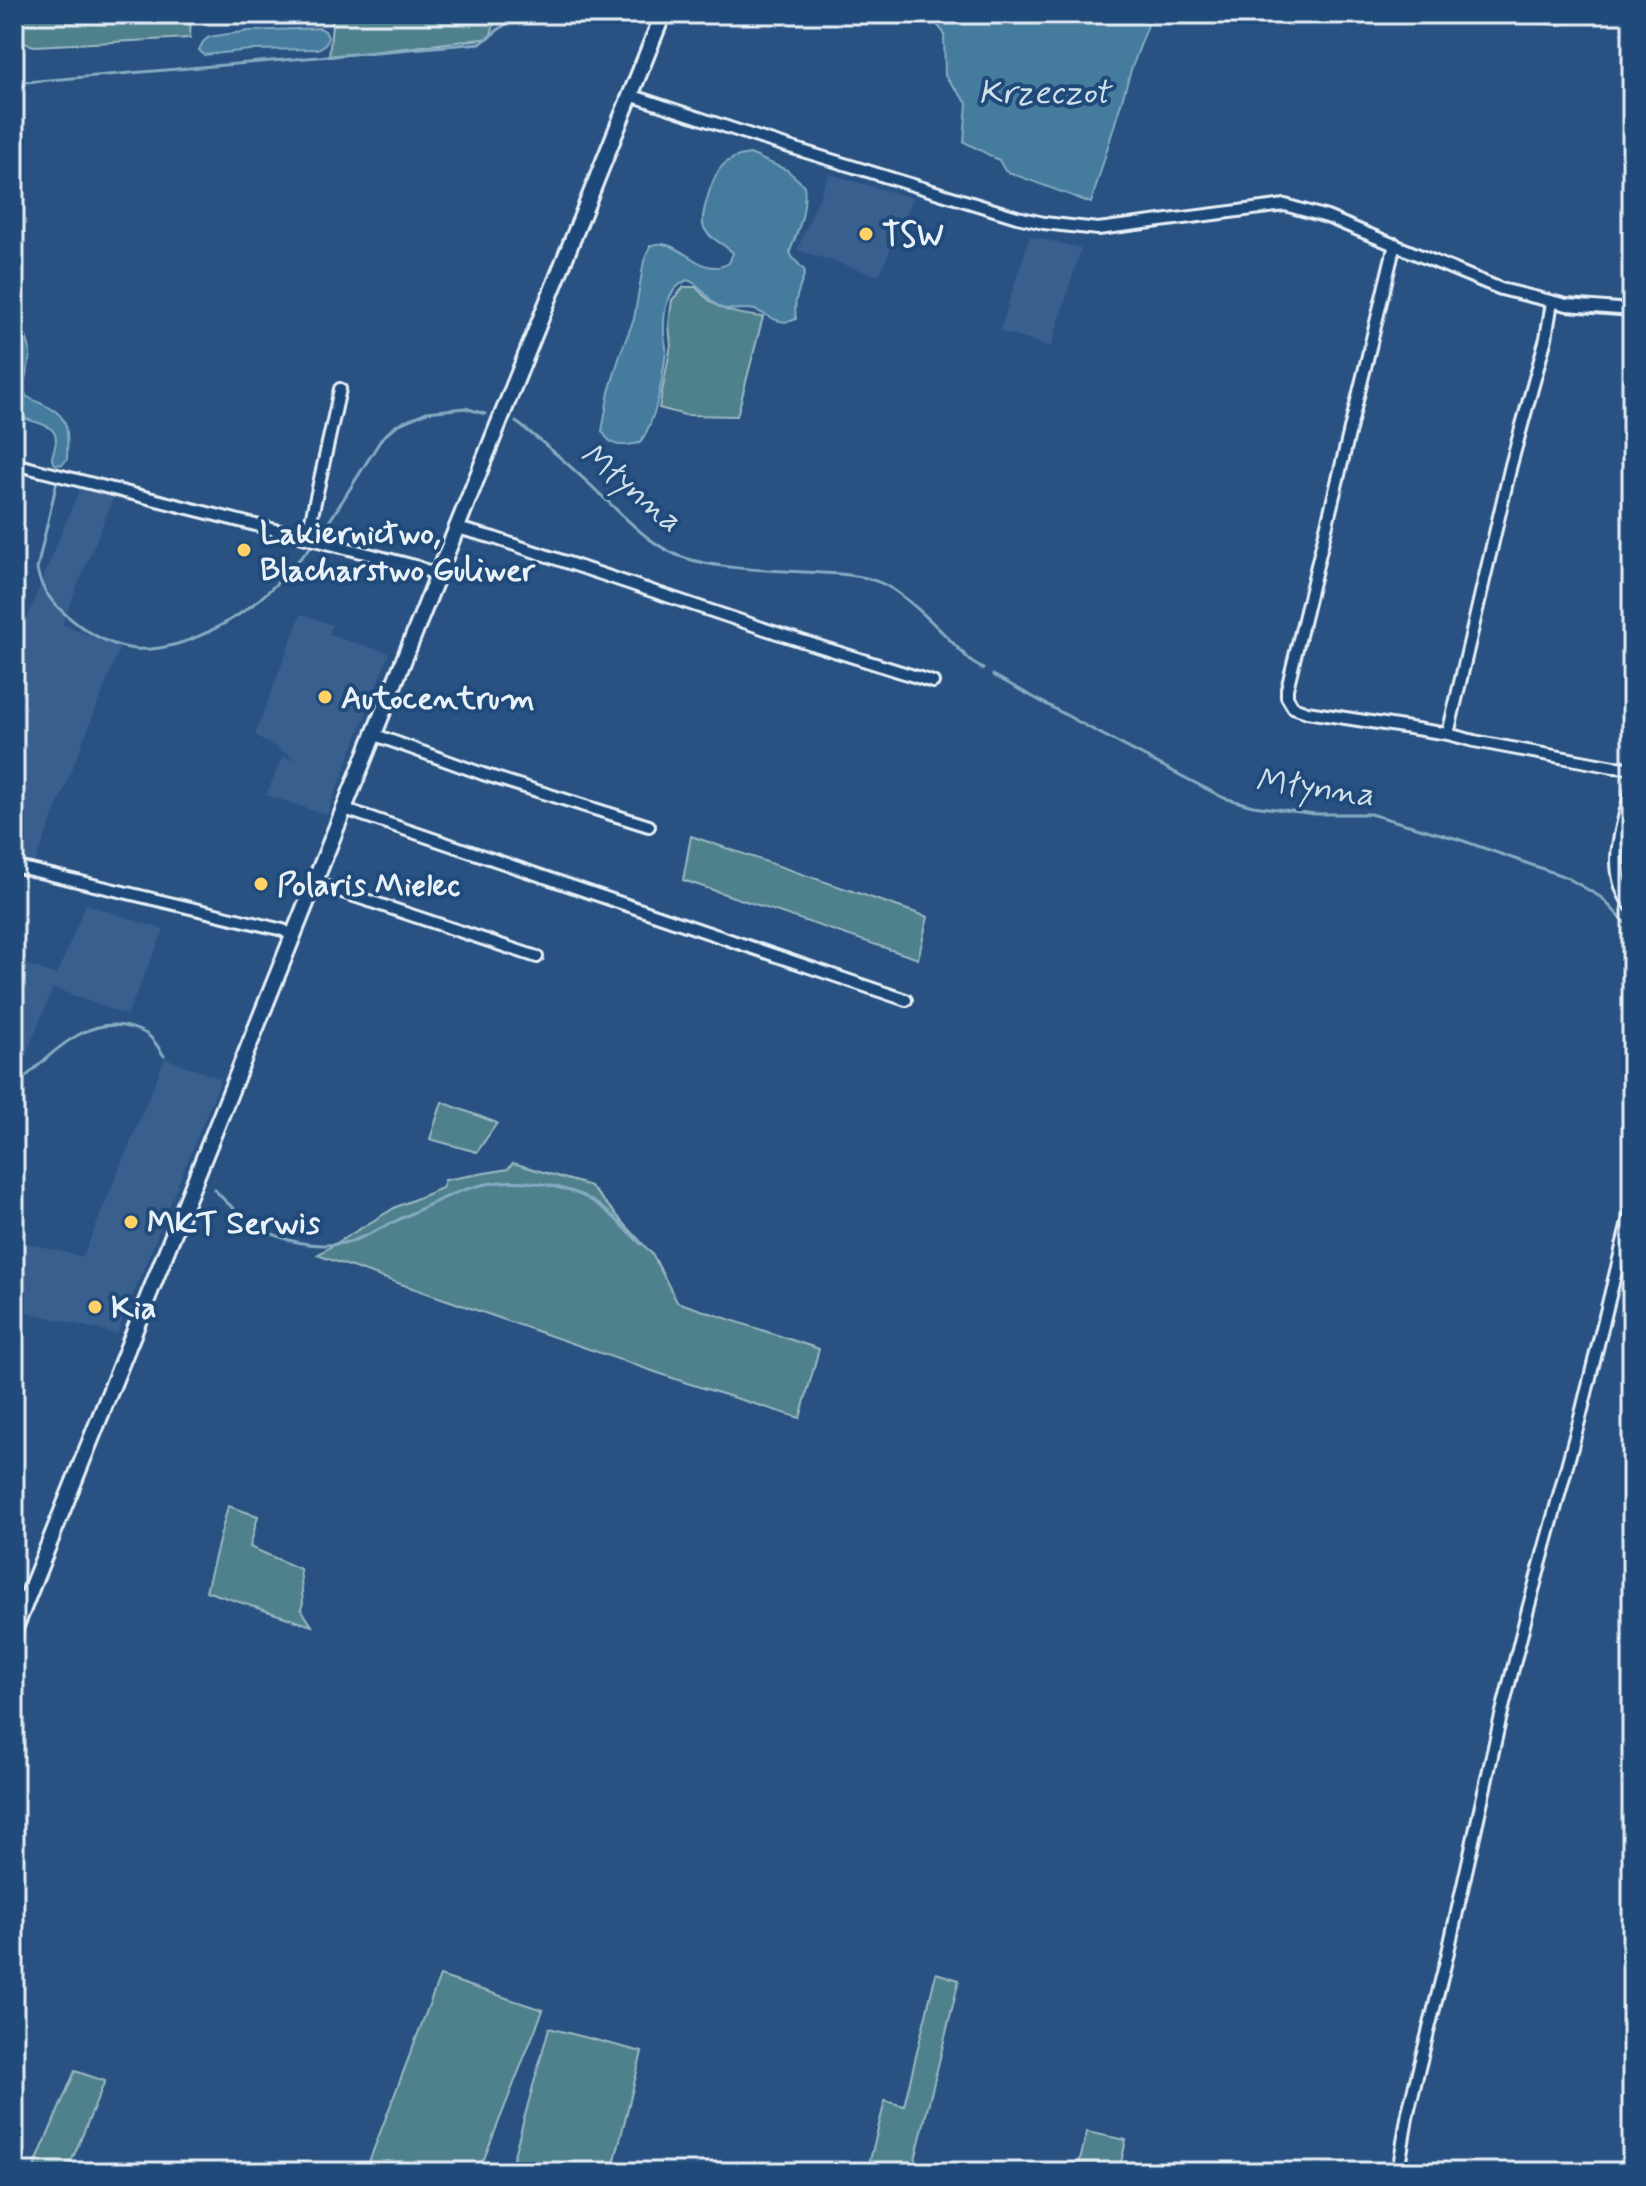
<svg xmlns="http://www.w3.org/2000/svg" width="1646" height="2186" viewBox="0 0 1646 2186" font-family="Mynerve,sans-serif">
<rect width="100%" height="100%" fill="#295282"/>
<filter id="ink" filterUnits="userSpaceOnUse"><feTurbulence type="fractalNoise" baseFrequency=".0125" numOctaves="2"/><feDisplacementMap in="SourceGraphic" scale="16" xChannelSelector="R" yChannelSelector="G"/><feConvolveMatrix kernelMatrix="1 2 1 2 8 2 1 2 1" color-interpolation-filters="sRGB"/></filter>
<g filter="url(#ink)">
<path fill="#395f8e" d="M 829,174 L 913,198 L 879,276 L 797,250 Z
M 1030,236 L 1081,248 L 1051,347 L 1000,331 Z
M 81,485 L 115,494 L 62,624 L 120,648 L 35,862 L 14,857 L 14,651 Z
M 301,614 L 332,625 L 329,635 L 389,653 L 327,815 L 266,795 L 283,756 L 299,761 L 255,735 Z
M 86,904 L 164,930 L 127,1015 L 53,988 L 14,1084 L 14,960 L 57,975 Z
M 165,1058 L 221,1079 L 117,1334 L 14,1309 L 14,1240 L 83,1257 Z"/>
<path fill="#4f818d" stroke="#9cb9c2" stroke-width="2" d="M 14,14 L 191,14 L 190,38 L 34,46 L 14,40 Z
M 333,14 L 497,14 L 490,38 L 329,57 Z
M 684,287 L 696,287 C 716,311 733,314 763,317 L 737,416 L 685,415 L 659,408 L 671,345 L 669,324 L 672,300 Z
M 691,836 L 928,917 L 918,959 L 683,880 Z
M 442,1102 L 497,1123 L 477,1152 L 430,1139 Z
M 513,1163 L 590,1186 L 653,1255 L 677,1302 L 819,1349 L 800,1418 L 687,1383 L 317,1255 L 396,1207 L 442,1188 L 445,1180 L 508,1169 Z
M 228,1506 L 258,1516 L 250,1547 L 300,1569 L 303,1603 L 301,1609 L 312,1626 L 206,1591 Z
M 936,1973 L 959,1980 L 912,2172 L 867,2172 L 885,2101 L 904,2106 Z
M 440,1976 L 543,2010 L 484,2159 L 471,2172 L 365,2172 Z
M 549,2028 L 642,2052 L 612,2172 L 535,2172 L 511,2166 Z
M 75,2071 L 105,2081 L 67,2172 L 32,2172 Z
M 1087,2132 L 1126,2140 L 1119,2172 L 1077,2172 Z"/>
<path fill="#447c9e" stroke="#86abc2" stroke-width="2" d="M 936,14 L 1152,14 L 1131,70 L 1091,203 L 1005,171 L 999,160 L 964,142 L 967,103 L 945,76 L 944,33 L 935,22 Z
M 1487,14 L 1588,14 L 1562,25 L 1554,25 Z
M 320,28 L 325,31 L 328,37 L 326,44 L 318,49 L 250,50 L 204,55 L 199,50 L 203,42 L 209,37 L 249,31 Z
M 750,154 L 787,170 L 804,185 C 807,210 799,228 790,251 L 792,257 L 805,271 C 800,291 793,297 796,319 C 780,327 769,315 755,310 C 744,307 732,312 722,308 C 707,302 703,284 687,280 C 666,290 663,312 664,334 C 664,340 667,346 666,352 C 662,382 657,418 640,443 C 622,446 612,449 602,431 L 609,392 L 621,352 L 634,319 L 644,261 L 650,246 C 678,233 699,281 729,263 L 733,253 C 724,243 710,240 704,228 C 701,220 704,211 706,203 C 713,176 720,157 750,154 Z
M 14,330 L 25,335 C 39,361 18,377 26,396 C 43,406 66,409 67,433 C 68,442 67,450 67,459 L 63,464 L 56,465 L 52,460 C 52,453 56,447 56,440 C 56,420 25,424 14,412 Z"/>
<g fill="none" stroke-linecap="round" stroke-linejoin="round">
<path stroke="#86abc2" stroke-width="3" d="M 14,83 L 481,43 L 507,23 L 513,14
M 516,422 C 548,445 576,471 604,498 C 628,520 651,546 682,557 C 723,571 778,570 821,573 C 841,574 863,575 881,583 C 909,595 950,641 973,663 L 983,669
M 57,481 L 37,569 C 41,594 60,611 80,626 C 96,637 115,647 135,649 C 181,653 240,619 272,588 C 285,576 297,561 310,548
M 322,533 L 382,438 L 397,425 L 427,412 L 465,408 L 485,414
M 993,675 L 1086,726 L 1224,798 L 1253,806 L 1315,814 L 1370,814 L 1458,839 L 1566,877 L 1602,898 L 1632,930
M 14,1087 C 48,1059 84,1013 132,1028 C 138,1030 145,1032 149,1036 C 155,1041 160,1050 164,1056
M 214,1189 C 248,1228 296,1254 349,1242 C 364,1238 380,1228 394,1222 C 451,1194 490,1170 556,1187 C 566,1190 576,1192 585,1197 C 607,1208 624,1227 641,1244"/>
<defs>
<path id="street" d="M 630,95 L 760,138 L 1017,217 L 1044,223 L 1098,229 L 1285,205 L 1327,217 L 1501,289 L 1567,305 L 1632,310
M 1395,244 L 1287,689 L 1287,697 L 1293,707 L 1307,712 L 1448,734 L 1474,741 L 1614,767 L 1632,768
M 14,464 L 307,538 L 415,566 L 438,575
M 457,528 L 494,538 L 783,635 L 933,682
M 307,538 L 340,389
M 1448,734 L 1511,465 L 1546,338 L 1552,302
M 375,735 L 483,774 L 649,826
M 1632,788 C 1622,827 1604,871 1632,907
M 345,809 L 906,1000
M 14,866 L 283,930 L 294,937
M 315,883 L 537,957
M 14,1595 L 26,1601
M 1398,2172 L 1408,2112 L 1446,1961 L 1500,1720 L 1527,1613 L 1581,1414 L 1632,1206"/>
<path id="secondary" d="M 14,1631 L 663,14"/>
</defs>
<use href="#street" stroke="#e8f1f8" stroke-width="16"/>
<use href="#secondary" stroke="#e8f1f8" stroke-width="20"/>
<use href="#street" stroke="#1f4a7a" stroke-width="10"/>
<use href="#secondary" stroke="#1f4a7a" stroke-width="14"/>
</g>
</g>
<g fill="#ffd166" stroke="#1f4a7a" stroke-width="3">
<circle cx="866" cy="234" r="8"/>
<circle cx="244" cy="550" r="8"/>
<circle cx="325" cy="697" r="8"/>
<circle cx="261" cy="884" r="8"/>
<circle cx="131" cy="1222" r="8"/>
<circle cx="95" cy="1307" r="8"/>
</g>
<g text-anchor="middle" stroke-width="8" stroke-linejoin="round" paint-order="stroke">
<g font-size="32" font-weight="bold" fill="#e8f1f8" stroke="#1f4a7a" text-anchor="start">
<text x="882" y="245">TSW</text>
<text x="260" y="543">Lakiernictwo,<tspan x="260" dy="37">Blacharstwo Guliwer</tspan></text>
<text x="341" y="708">Autocentrum</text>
<text x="277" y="895">Polaris Mielec</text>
<text x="147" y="1233">MKT Serwis</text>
<text x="111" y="1318">Kia</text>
</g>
<g font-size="34" font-style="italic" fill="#cfdfea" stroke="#1f4a7a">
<text x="1044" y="103">Krzeczot</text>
<text transform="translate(632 486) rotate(39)" y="12">Młynna</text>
<text transform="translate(1315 786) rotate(7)" y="12">Młynna</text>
</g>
</g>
<rect width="1646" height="2186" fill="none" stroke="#1f4a7a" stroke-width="48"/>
<rect x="24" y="24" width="1598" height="2138" fill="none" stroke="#e8f1f8" stroke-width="3" filter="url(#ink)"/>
</svg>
